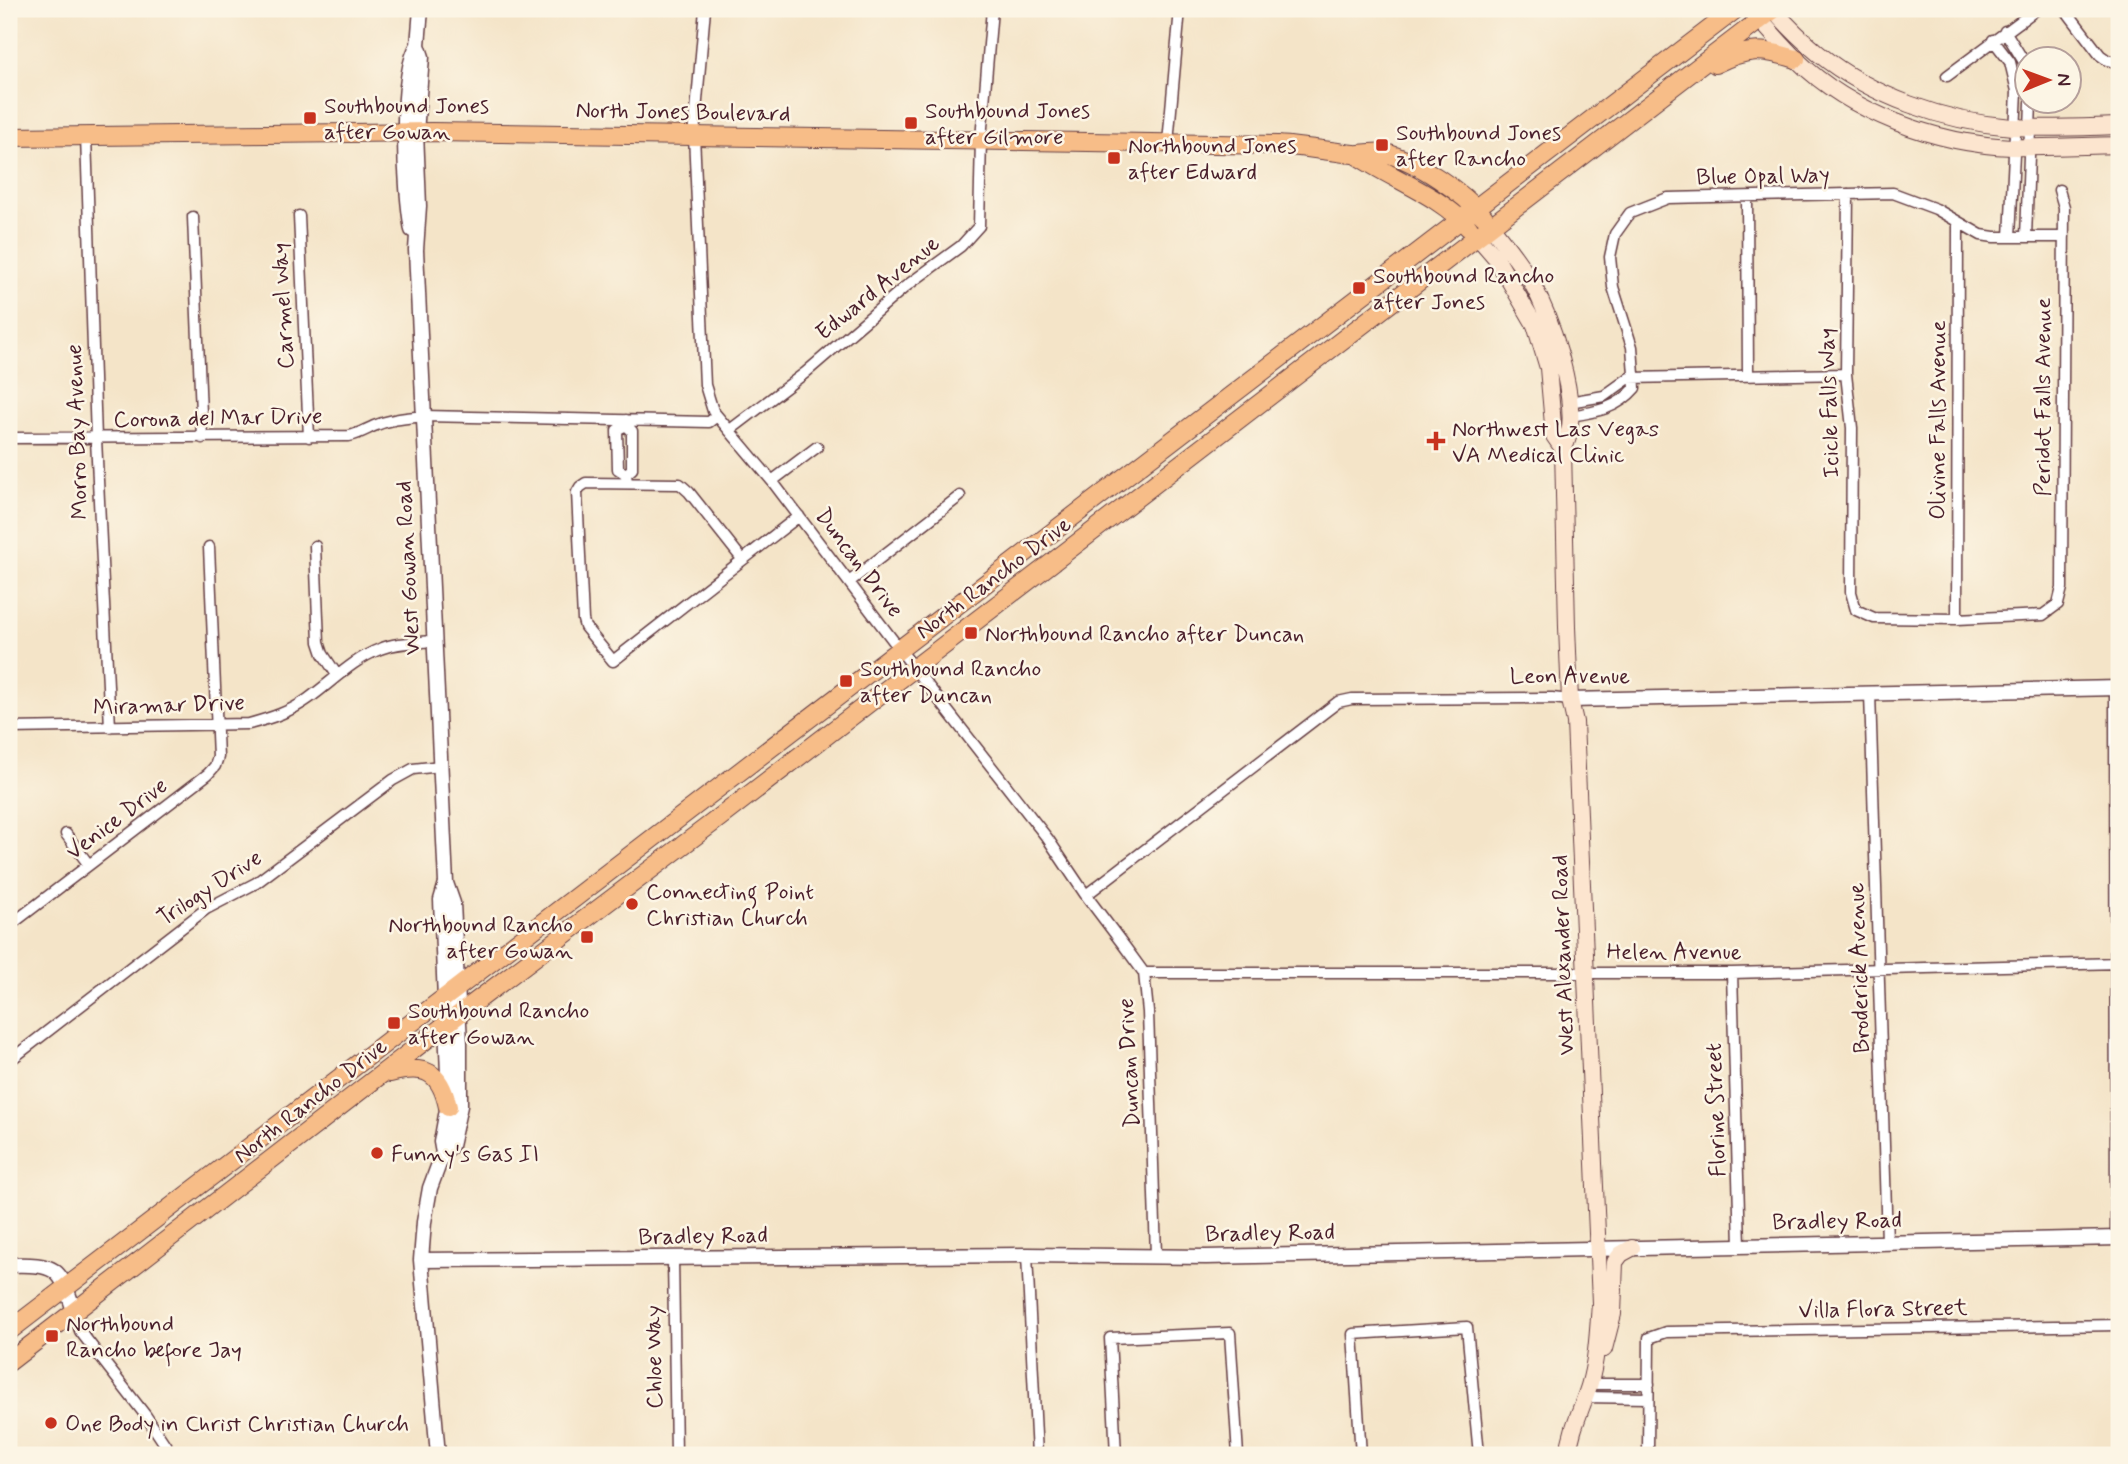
<svg xmlns="http://www.w3.org/2000/svg" width="2128" height="1464" viewBox="0 0 2128 1464" font-family="Mynerve,sans-serif">
<rect width="100%" height="100%" fill="#fcf5e5"/>
<filter id="ink" filterUnits="userSpaceOnUse"><feTurbulence type="fractalNoise" baseFrequency=".0143" numOctaves="2"/><feDisplacementMap in="SourceGraphic" scale="14" xChannelSelector="R" yChannelSelector="G"/><feConvolveMatrix kernelMatrix="1 2 1 2 8 2 1 2 1" color-interpolation-filters="sRGB"/></filter>
<filter id="wash" filterUnits="userSpaceOnUse"><feTurbulence type="fractalNoise" baseFrequency=".00686" numOctaves="4" result="noise"/><feDisplacementMap in="SourceGraphic" scale="28" xChannelSelector="R" yChannelSelector="G"/><feGaussianBlur stdDeviation="1.57" result="paint"/><feColorMatrix in="noise" values="0 0 0 0 0 0 0 0 0 0 0 0 0 0 0 0 0 1.4 0 .05"/><feComposite in="paint" operator="in"/></filter>
<g filter="url(#wash)">
<rect width="100%" height="100%" fill="#f4e4c8"/>
</g>
<g filter="url(#ink)">
<g fill="none" stroke-linecap="round" stroke-linejoin="round">
<defs>
<path id="minor" d="M 705,9 L 694,135 L 705,385 L 713,411 L 772,481 L 914,668 L 1048,839 L 1085,894 L 1125,947 L 1144,973 L 1148,1012 L 1156,1255
M 2065,9 L 2100,55 L 2107,60 L 2119,63
M 2005,31 L 2026,65
M 1993,40 L 2010,62 L 2017,91 L 2010,237
M 1947,76 L 2037,9
M 86,136 L 96,439 L 110,727
M 1168,143 L 1180,9
M 1848,194 L 1846,374 L 1852,428 L 1851,592 L 1856,610 L 1874,618 L 1957,619 L 2043,615 L 2058,604 L 2062,588 L 2064,207 L 2059,190
M 1747,197 L 1748,374
M 299,216 L 309,437
M 193,217 L 202,438
M 2026,237 L 2031,102
M 1569,402 L 1604,396 L 1629,378 L 1846,374
M 1570,416 C 1596,412 1617,409 1635,388 L 1632,347 L 1613,287 L 1610,257 L 1615,234 L 1630,213 L 1668,198 L 1893,193 L 1936,209 L 1981,235 L 1994,237 L 2064,237
M 626,420 L 626,425 L 632,431 L 632,469 L 626,474 L 627,483
M 626,425 L 617,430 L 618,469 L 626,474
M 730,430 L 805,373 L 905,287 L 961,246 L 979,226 L 981,139 L 992,9
M 9,438 L 349,436 C 359,434 365,430 374,426 C 390,419 406,418 424,416 L 709,422 L 717,416
M 772,481 L 817,447
M 315,546 L 319,642 L 323,654 L 337,675
M 742,559 L 689,492 L 680,484 L 586,483 L 580,487 L 577,492 L 583,620 L 585,627 L 613,661 L 799,516
M 849,582 L 960,496
M 1957,619 L 1958,222
M 2115,689 L 2116,1238
M 1870,693 L 1887,1242
M 9,728 L 249,724 C 271,718 290,712 308,699 C 332,682 352,660 380,649 C 396,642 415,643 433,641
M 66,834 L 89,865
M 1086,895 L 1338,702 L 1352,699 L 1552,698 L 1570,700
M 9,926 L 208,774 L 215,766 L 218,757 L 209,547
M 1144,973 L 1732,973 L 2119,963
M 1732,973 L 1740,1245
M 9,1061 L 206,909 L 256,883 L 393,780 L 413,769 L 441,766
M 1027,1255 L 1037,1455
M 673,1258 L 676,1455
M 74,1311 L 80,1331 L 146,1416 L 172,1455
M 1589,1384 L 1649,1384
M 1584,1397 L 1648,1398
M 1116,1455 L 1110,1338 L 1230,1333 L 1238,1455
M 1361,1455 L 1353,1334 L 1467,1327 L 1479,1455
M 1650,1455 L 1648,1451 L 1649,1338 L 1666,1332 L 2119,1325"/>
<path id="tertiary" d="M 421,9 L 418,45 L 422,57 L 416,132 L 419,206 L 416,250 L 446,883 L 441,900 L 449,1099 L 441,1142 L 443,1153
M 412,230 C 405,192 398,75 418,45
M 1570,700 L 2119,688
M 421,1260 L 1027,1255 L 1206,1257 L 2119,1238
M 9,1265 C 56,1264 60,1266 74,1311
M 438,1455 L 421,1260 L 424,1222 L 430,1188 L 443,1153 L 451,1146 L 460,1106 L 460,1043 L 453,903 L 446,883"/>
<path id="secondary" d="M 1749,9 C 1766,25 1780,44 1797,60 C 1851,113 1937,144 2012,147 C 2048,148 2084,146 2119,145
M 1773,9 C 1787,25 1802,40 1819,54 C 1871,96 1945,122 2012,127 C 2048,129 2084,127 2119,126
M 1490,225 C 1508,248 1527,271 1539,297 C 1555,331 1584,418 1563,449
M 1477,236 L 1496,258 L 1535,325 L 1548,368 L 1554,436 L 1563,449 L 1567,627 L 1570,700 L 1575,722 L 1600,1303 C 1598,1330 1597,1359 1589,1386 C 1581,1411 1571,1429 1568,1455
M 1604,1349 L 1613,1314 L 1615,1262 L 1621,1254 L 1632,1248"/>
<path id="primary" d="M 1715,64 C 1748,48 1761,48 1796,59
M 9,137 L 432,132 L 1278,145 C 1304,147 1328,151 1353,154 C 1363,155 1375,151 1385,153 C 1417,161 1463,192 1484,217
M 1355,154 C 1393,180 1438,194 1469,228
M 390,1073 C 425,1064 440,1071 448,1107
M 9,1331 L 1736,9
M 9,1362 L 458,1015 L 711,824 L 1774,9"/>
</defs>
<use href="#minor" stroke="#643d43" stroke-width="13"/>
<use href="#tertiary" stroke="#643d43" stroke-width="17"/>
<use href="#secondary" stroke="#643d43" stroke-width="18"/>
<use href="#primary" stroke="#643d43" stroke-width="20"/>
<use href="#minor" stroke="#fff" stroke-width="10"/>
<use href="#tertiary" stroke="#fff" stroke-width="14"/>
<use href="#secondary" stroke="#fce5cf" stroke-width="16"/>
<use href="#primary" stroke="#f7bd88" stroke-width="18"/>
</g>
</g>
<g fill="#c8321e" stroke="#fcf5e5" stroke-width="2.5">
<rect x="303" y="111" width="14" height="14" rx="3.5"/>
<rect x="904" y="116" width="14" height="14" rx="3.5"/>
<rect x="1375" y="138" width="14" height="14" rx="3.5"/>
<rect x="1107" y="151" width="14" height="14" rx="3.5"/>
<rect x="1352" y="281" width="14" height="14" rx="3.5"/>
<path d="M1432.5 430.5h7v7h7v7h-7v7h-7v-7h-7v-7h7z"/>
<rect x="964" y="626" width="14" height="14" rx="3.5"/>
<rect x="839" y="674" width="14" height="14" rx="3.5"/>
<circle cx="632" cy="904" r="7"/>
<rect x="580" y="930" width="14" height="14" rx="3.5"/>
<rect x="387" y="1016" width="14" height="14" rx="3.5"/>
<circle cx="377" cy="1153" r="7"/>
<rect x="45" y="1329" width="14" height="14" rx="3.5"/>
<circle cx="51" cy="1423" r="7"/>
</g>
<g text-anchor="middle" stroke-width="5" stroke-linejoin="round" paint-order="stroke">
<g font-size="23" fill="#4a1f2b" stroke="#fcf5e5" text-anchor="start">
<text x="324" y="113">Southbound Jones<tspan x="324" dy="26">after Gowan</tspan></text>
<text x="925" y="118">Southbound Jones<tspan x="925" dy="26">after Gilmore</tspan></text>
<text x="1396" y="140">Southbound Jones<tspan x="1396" dy="26">after Rancho</tspan></text>
<text x="1128" y="153">Northbound Jones<tspan x="1128" dy="26">after Edward</tspan></text>
<text x="1373" y="283">Southbound Rancho<tspan x="1373" dy="26">after Jones</tspan></text>
<text x="1452" y="436">Northwest Las Vegas<tspan x="1452" dy="26">VA Medical Clinic</tspan></text>
<text x="985" y="641">Northbound Rancho after Duncan</text>
<text x="860" y="676">Southbound Rancho<tspan x="860" dy="26">after Duncan</tspan></text>
<text x="646" y="899">Connecting Point<tspan x="646" dy="26">Christian Church</tspan></text>
<text x="573" y="932" text-anchor="end">Northbound Rancho<tspan x="573" dy="26">after Gowan</tspan></text>
<text x="408" y="1018">Southbound Rancho<tspan x="408" dy="26">after Gowan</tspan></text>
<text x="391" y="1161">Funny's Gas II</text>
<text x="66" y="1331">Northbound<tspan x="66" dy="26">Rancho before Jay</tspan></text>
<text x="65" y="1431">One Body in Christ Christian Church</text>
</g>
<g font-size="23" fill="#4a1f2b" stroke="#fcf5e5">
<text transform="translate(683 111) rotate(1)" y="8">North Jones Boulevard</text>
<text transform="translate(1763 175) rotate(-1)" y="8">Blue Opal Way</text>
<text transform="translate(877 287) rotate(-39)" y="8">Edward Avenue</text>
<text transform="translate(282 306) rotate(-93)" y="8">Carmel Way</text>
<text transform="translate(2042 397) rotate(-90)" y="8">Peridot Falls Avenue</text>
<text transform="translate(1828 403) rotate(-92)" y="8">Icicle Falls Way</text>
<text transform="translate(218 417) rotate(-1)" y="8">Corona del Mar Drive</text>
<text transform="translate(1937 420) rotate(-90)" y="8">Olivine Falls Avenue</text>
<text transform="translate(76 432) rotate(-92)" y="8">Morro Bay Avenue</text>
<text transform="translate(860 562) rotate(53)" y="8">Duncan Drive</text>
<text transform="translate(407 568) rotate(-93)" y="8">West Gowan Road</text>
<text transform="translate(993 577) rotate(-37)" y="8">North Rancho Drive</text>
<text x="1570" y="683">Leon Avenue</text>
<text transform="translate(169 704) rotate(-2)" y="8">Miramar Drive</text>
<text transform="translate(116 818) rotate(-37)" y="8">Venice Drive</text>
<text transform="translate(209 887) rotate(-33)" y="8">Trilogy Drive</text>
<text x="1674" y="959">Helen Avenue</text>
<text transform="translate(1562 955) rotate(-92)" y="8">West Alexander Road</text>
<text transform="translate(1858 968) rotate(-92)" y="8">Broderick Avenue</text>
<text transform="translate(1128 1063) rotate(-93)" y="8">Duncan Drive</text>
<text transform="translate(310 1100) rotate(-38)" y="8">North Rancho Drive</text>
<text transform="translate(1715 1110) rotate(-92)" y="8">Florine Street</text>
<text transform="translate(1837 1220) rotate(-1)" y="8">Bradley Road</text>
<text transform="translate(1270 1232) rotate(-1)" y="8">Bradley Road</text>
<text transform="translate(703 1235) rotate(-1)" y="8">Bradley Road</text>
<text transform="translate(1883 1308) rotate(-1)" y="8">Villa Flora Street</text>
<text transform="translate(653 1357) rotate(-91)" y="8">Chloe Way</text>
</g>
</g>
<rect width="2128" height="1464" fill="none" stroke="#fcf5e5" stroke-width="35"/>
<g transform="translate(2048 80) rotate(89)"><circle r="33" fill="#fcf5e5" stroke="#b59f9b" stroke-width="2"/>
<path d="M0-5L12 26L0 18L-12 26Z" fill="#c8321e"/>
<text y="-10" font-size="19" font-weight="bold" text-anchor="middle" fill="#4a1f2b">N</text>
</g>
</svg>
